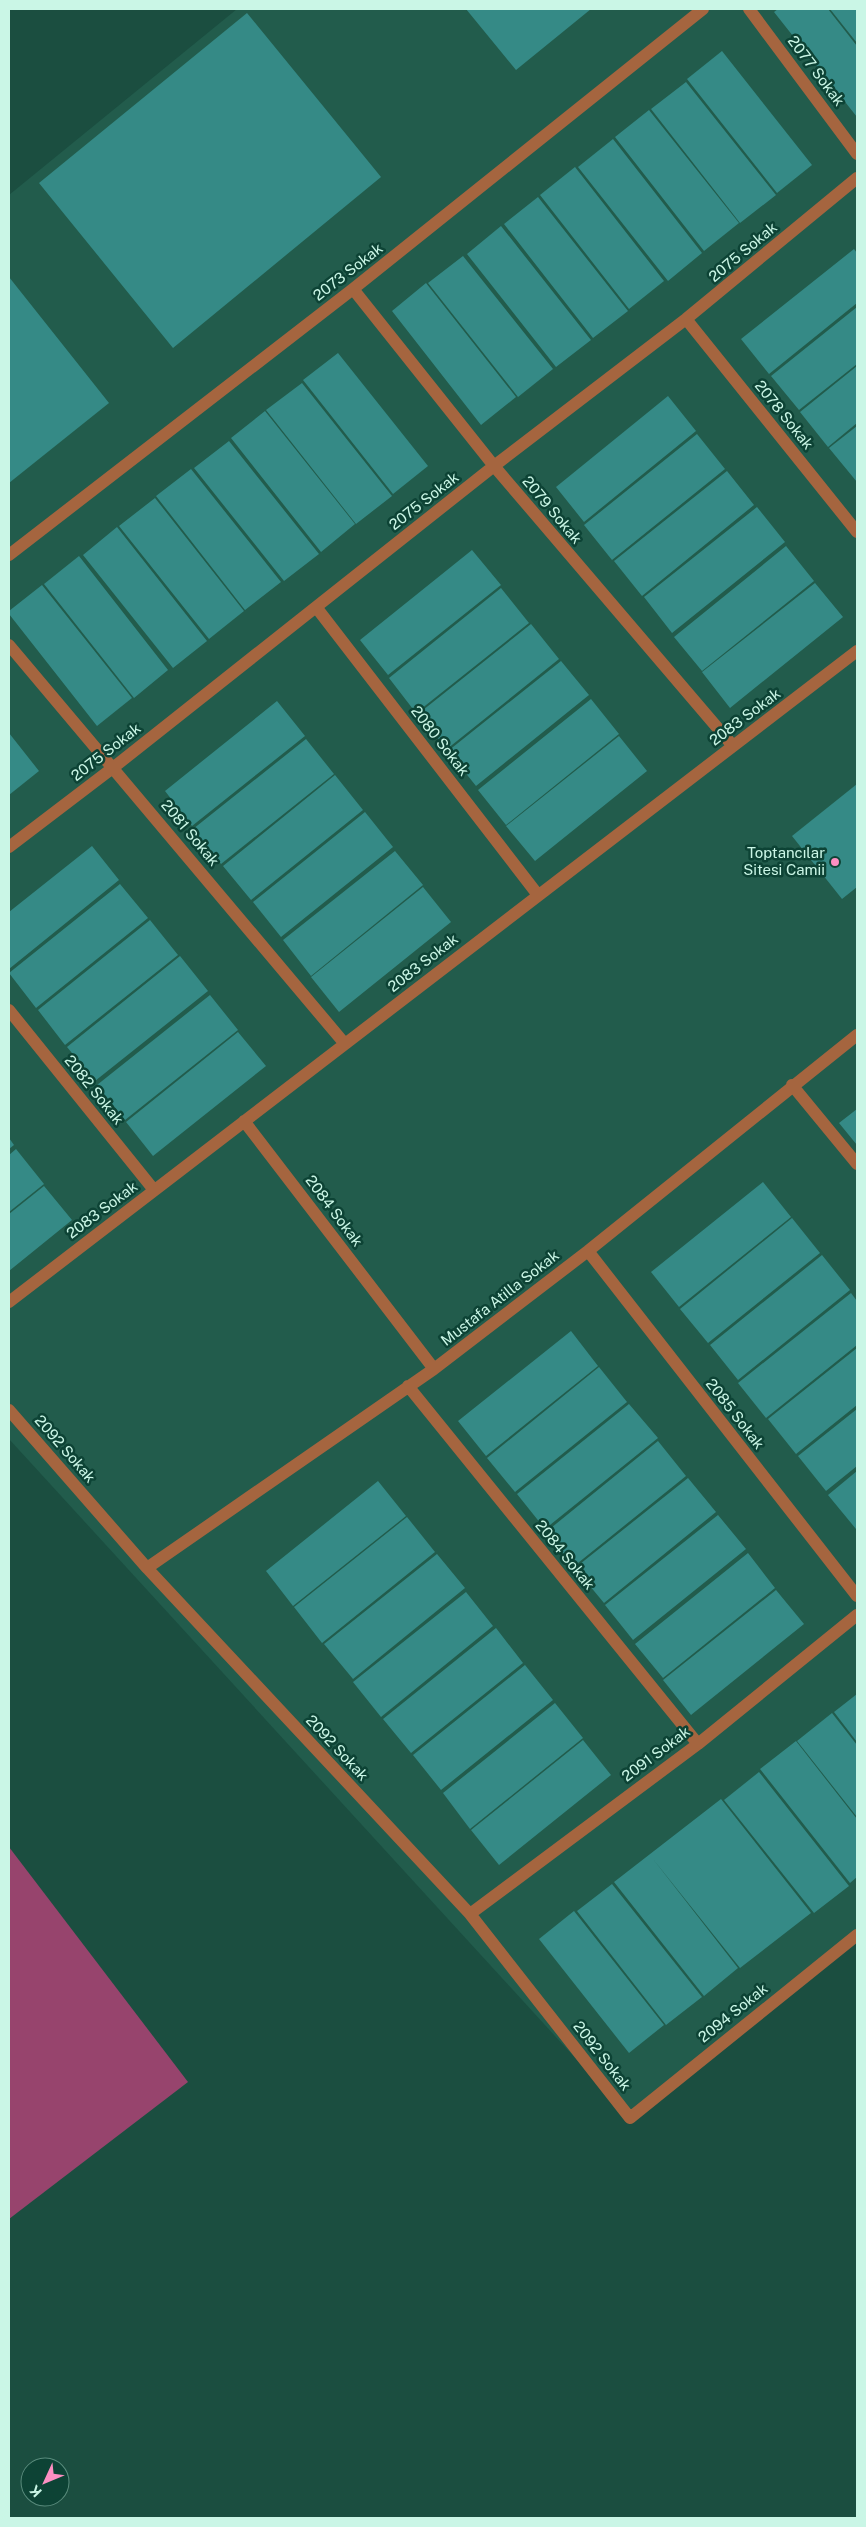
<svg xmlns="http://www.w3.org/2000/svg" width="866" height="2527" viewBox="0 0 866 2527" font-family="'Public Sans',sans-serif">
<rect width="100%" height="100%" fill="#1b4e40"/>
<path fill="#225c4c" d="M 237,9 L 857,9 L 857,1935 L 630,2118 L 9,1439 L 9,195 Z"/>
<path fill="#97446d" d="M 9,1847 L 188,2082 L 9,2219 Z"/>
<path fill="#358a86" d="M 466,9 L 591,9 L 516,70 Z
M 778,9 L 828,9 L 857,46 L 857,117 L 774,12 Z
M 830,9 L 857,9 L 857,43 Z
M 247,13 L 381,177 L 173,348 L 39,183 Z
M 722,51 L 812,165 L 777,193 L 687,79 Z
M 686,82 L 776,195 L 740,223 L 651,109 Z
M 649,110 L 739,223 L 704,251 L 615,137 Z
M 613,139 L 702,253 L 668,281 L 578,167 Z
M 575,167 L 664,281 L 629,309 L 540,195 Z
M 538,197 L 628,311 L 593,338 L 504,224 Z
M 501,226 L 591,340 L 556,367 L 467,254 Z
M 854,249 L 857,253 L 857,303 L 769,374 L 741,339 Z
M 463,256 L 553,369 L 518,397 L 428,283 Z
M 9,277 L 109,403 L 9,483 Z
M 426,283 L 516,397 L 481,425 L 392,311 Z
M 857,307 L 857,364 L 799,410 L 771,376 Z
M 338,353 L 428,466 L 393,494 L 303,380 Z
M 857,366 L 857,423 L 828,447 L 800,412 Z
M 302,383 L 392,496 L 356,524 L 266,410 Z
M 668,396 L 696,431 L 584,522 L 556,487 Z
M 265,411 L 355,524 L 321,552 L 231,438 Z
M 857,426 L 857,482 L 829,448 Z
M 697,434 L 725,469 L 612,560 L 584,525 Z
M 229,441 L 319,554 L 284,581 L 194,468 Z
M 191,469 L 281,582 L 245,610 L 156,496 Z
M 727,471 L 754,505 L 642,596 L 614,561 Z
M 155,498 L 244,611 L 209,639 L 119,526 Z
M 757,507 L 785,542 L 672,633 L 644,597 Z
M 117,527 L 207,641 L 173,668 L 83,555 Z
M 786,546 L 814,581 L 702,671 L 674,637 Z
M 472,550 L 501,585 L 388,675 L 360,640 Z
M 79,556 L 168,670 L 134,698 L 44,584 Z
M 815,583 L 843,617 L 730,708 L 702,672 Z
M 42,585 L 132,698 L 97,726 L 9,614 L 9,611 Z
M 501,588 L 529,623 L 416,713 L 389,678 Z
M 531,624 L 559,659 L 447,749 L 418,714 Z
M 561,661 L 589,695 L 476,786 L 448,751 Z
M 591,699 L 619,734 L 506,825 L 478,790 Z
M 277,701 L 305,736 L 192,826 L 165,791 Z
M 9,733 L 39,771 L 9,795 Z
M 619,736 L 647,771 L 535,861 L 506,826 Z
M 306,739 L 334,774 L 221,864 L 193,829 Z
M 335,775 L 363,810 L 251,900 L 223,866 Z
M 857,784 L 857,887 L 842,899 L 792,836 Z
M 365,812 L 393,847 L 281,937 L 253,902 Z
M 92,846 L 119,880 L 9,969 L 9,912 Z
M 395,851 L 423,885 L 311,976 L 283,940 Z
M 120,884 L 148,918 L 36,1008 L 9,973 Z
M 423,887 L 451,922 L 339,1012 L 311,977 Z
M 150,920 L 178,955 L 65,1045 L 38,1010 Z
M 180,956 L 208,991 L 95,1081 L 67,1047 Z
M 210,995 L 238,1030 L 125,1120 L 97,1085 Z
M 238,1032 L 266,1066 L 153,1156 L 126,1122 Z
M 857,1109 L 857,1145 L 839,1123 Z
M 9,1138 L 14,1145 L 9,1149 Z
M 16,1149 L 44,1184 L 9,1212 L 9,1155 Z
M 763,1182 L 791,1217 L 679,1307 L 651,1272 Z
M 44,1186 L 72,1220 L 9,1271 L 9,1214 Z
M 792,1218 L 820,1253 L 708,1343 L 680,1309 Z
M 822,1255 L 850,1290 L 738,1380 L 710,1345 Z
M 851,1293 L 857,1301 L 857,1345 L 766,1418 L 738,1383 Z
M 571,1331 L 598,1366 L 486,1456 L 458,1421 Z
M 857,1348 L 857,1405 L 796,1454 L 768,1419 Z
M 599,1367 L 627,1402 L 515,1492 L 487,1458 Z
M 629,1404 L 658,1438 L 545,1529 L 517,1494 Z
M 857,1409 L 857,1466 L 826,1491 L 798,1456 Z
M 658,1441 L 686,1476 L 573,1567 L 546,1532 Z
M 857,1471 L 857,1528 L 856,1529 L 828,1495 Z
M 688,1478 L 716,1512 L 604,1603 L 575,1568 Z
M 378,1481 L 406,1516 L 293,1606 L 266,1571 Z
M 718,1515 L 746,1549 L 633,1640 L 605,1605 Z
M 407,1517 L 435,1552 L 322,1643 L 294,1607 Z
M 748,1553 L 775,1588 L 663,1678 L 635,1644 Z
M 437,1554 L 465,1588 L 353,1679 L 324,1644 Z
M 776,1590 L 804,1624 L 691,1715 L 663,1680 Z
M 466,1592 L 493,1626 L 381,1717 L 353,1682 Z
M 496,1628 L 523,1663 L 411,1753 L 383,1719 Z
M 525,1665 L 553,1700 L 441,1790 L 413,1755 Z
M 857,1694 L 857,1742 L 834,1712 Z
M 555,1703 L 583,1738 L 470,1829 L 443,1793 Z
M 832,1713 L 857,1745 L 857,1817 L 797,1741 Z
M 583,1740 L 611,1775 L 499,1865 L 471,1830 Z
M 796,1741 L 857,1819 L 857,1877 L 850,1883 L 760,1769 Z
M 759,1772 L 849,1886 L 814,1913 L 724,1800 Z
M 721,1799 L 811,1913 L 740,1968 L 653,1859 L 738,1968 L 704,1996 L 614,1882 Z
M 612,1884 L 702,1997 L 666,2025 L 577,1911 Z
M 574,1911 L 664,2025 L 629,2053 L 539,1939 Z"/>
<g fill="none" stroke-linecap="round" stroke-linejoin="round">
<path stroke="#a5653f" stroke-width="12" d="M 749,9 L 857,154
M 353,289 L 494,466 L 733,746
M 686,319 L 857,532
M 9,555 L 353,289 L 703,9
M 316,607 L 538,895
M 9,645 L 345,1044
M 9,847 L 114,767 L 494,466 L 686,319 L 857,178
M 9,1010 L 154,1190
M 792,1085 L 857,1164
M 244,1121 L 434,1369
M 588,1251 L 857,1596
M 9,1302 L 857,651
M 408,1386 L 698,1744
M 9,1410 L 147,1568 L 470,1914 L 630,2118 L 857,1935
M 147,1568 L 434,1369 L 588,1251 L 857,1035
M 470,1914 L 698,1744 L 857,1615"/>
</g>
<circle fill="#fc8fc2" stroke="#0d4335" stroke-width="2" cx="835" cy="862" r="5"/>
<g text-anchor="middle" stroke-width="5" stroke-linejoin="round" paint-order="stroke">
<g font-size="15" fill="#caf6e6" stroke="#0d4335">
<text transform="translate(816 71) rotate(53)" y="5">2077 Sokak</text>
<text transform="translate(743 252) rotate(-40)" y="5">2075 Sokak</text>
<text transform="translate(348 272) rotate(-38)" y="5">2073 Sokak</text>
<text transform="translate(784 415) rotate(51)" y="5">2078 Sokak</text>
<text transform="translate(424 501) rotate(-38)" y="5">2075 Sokak</text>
<text transform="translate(552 510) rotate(50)" y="5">2079 Sokak</text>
<text transform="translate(745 717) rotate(-37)" y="5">2083 Sokak</text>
<text transform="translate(440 741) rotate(52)" y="5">2080 Sokak</text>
<text transform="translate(106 752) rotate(-38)" y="5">2075 Sokak</text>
<text transform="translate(190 833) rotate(50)" y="5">2081 Sokak</text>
<text transform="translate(423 963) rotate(-38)" y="5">2083 Sokak</text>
<text transform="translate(94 1090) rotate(51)" y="5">2082 Sokak</text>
<text transform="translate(102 1210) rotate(-37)" y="5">2083 Sokak</text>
<text transform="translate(334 1211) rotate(53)" y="5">2084 Sokak</text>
<text transform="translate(500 1298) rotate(-38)" y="5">Mustafa Atilla Sokak</text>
<text transform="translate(735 1414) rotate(52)" y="5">2085 Sokak</text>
<text transform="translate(65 1449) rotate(49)" y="5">2092 Sokak</text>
<text transform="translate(565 1555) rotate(51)" y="5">2084 Sokak</text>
<text transform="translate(337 1748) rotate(47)" y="5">2092 Sokak</text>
<text transform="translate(656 1754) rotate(-37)" y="5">2091 Sokak</text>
<text transform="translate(733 2013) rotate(-39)" y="5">2094 Sokak</text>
<text transform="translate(602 2056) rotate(52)" y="5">2092 Sokak</text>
</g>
<g font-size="15" fill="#caf6e6" stroke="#0d4335" text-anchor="end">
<text x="825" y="858">Toptancılar<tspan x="825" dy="17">Sitesi Camii</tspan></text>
</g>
</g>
<rect width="866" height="2527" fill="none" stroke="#caf6e6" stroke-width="20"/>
<g transform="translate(45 2482) rotate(226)"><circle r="24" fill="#0d4335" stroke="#598b7c"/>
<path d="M0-4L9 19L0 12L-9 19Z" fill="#fc8fc2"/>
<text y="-8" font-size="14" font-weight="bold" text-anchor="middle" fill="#caf6e6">K</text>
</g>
</svg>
